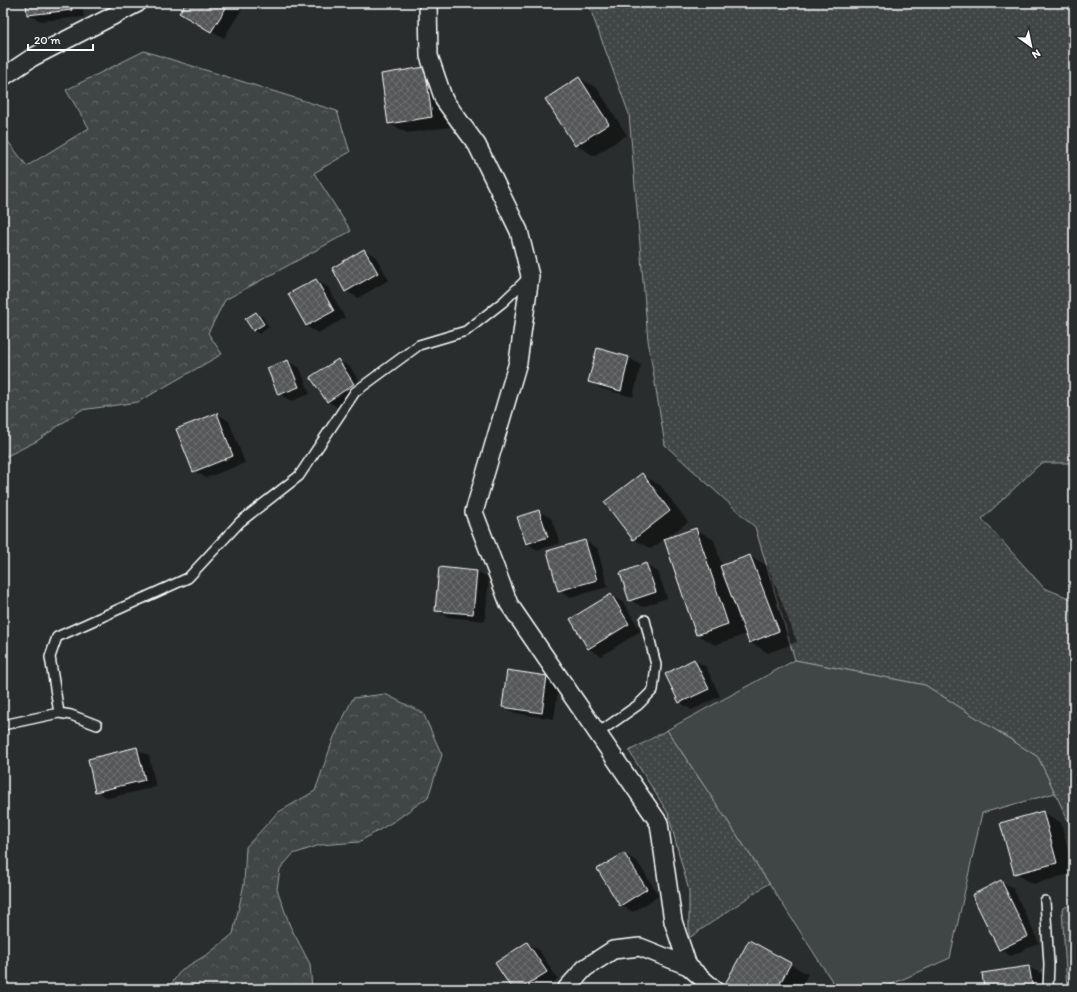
<svg xmlns="http://www.w3.org/2000/svg" width="1077" height="992" viewBox="0 0 1077 992" font-family="Itim,sans-serif">
<defs>
<pattern id="grass-dots" width="8" height="8" patternUnits="userSpaceOnUse"><rect width="8" height="8" fill="#414445"/><path d="M2 2h.1M6 6h.1" fill="none" stroke="#5e6061" stroke-width="1.8" stroke-linecap="round"/></pattern>
<pattern id="forest-crowns" width="20" height="18" patternUnits="userSpaceOnUse"><rect width="20" height="18" fill="#414445"/><path d="M2 6a3 3 0 1 1 6 0M12 15a3 3 0 1 1 6 0" fill="none" stroke="#5e6061"/></pattern>
<pattern id="building-cross-hatch" width="8" height="8" patternUnits="userSpaceOnUse"><rect width="8" height="8" fill="#555758"/><path d="M0 0l8 8M0 8l8-8" fill="none" stroke="#6e7071"/></pattern>
</defs>
<rect width="100%" height="100%" fill="#2a2d2e"/>
<filter id="ink" filterUnits="userSpaceOnUse"><feTurbulence type="fractalNoise" baseFrequency=".025" numOctaves="2"/><feDisplacementMap in="SourceGraphic" scale="8" xChannelSelector="R" yChannelSelector="G"/><feConvolveMatrix kernelMatrix="1 2 1 2 8 2 1 2 1" color-interpolation-filters="sRGB"/></filter>
<g filter="url(#ink)">
<path fill="url(#grass-dots)" stroke="#a0a2a2" d="M 588,3 L 1074,3 L 1074,463 L 1041,463 L 982,519 L 1044,588 L 1074,600 L 1074,833 L 1038,757 L 925,685 L 795,660 L 755,527 L 665,445 L 648,340 L 629,114 Z
M 667,730 L 769,883 L 689,938 L 689,891 L 668,813 L 629,751 Z"/>
<path fill="url(#forest-crowns)" stroke="#a0a2a2" d="M 144,51 L 337,111 L 350,152 L 314,173 L 351,231 L 225,300 L 208,333 L 222,354 L 138,402 L 81,410 L 37,441 L 3,458 L 3,135 L 27,166 L 89,128 L 66,90 Z
M 385,694 L 423,713 L 442,755 L 428,797 L 396,820 L 359,842 L 320,845 L 293,854 L 280,869 L 277,889 L 290,926 L 310,964 L 312,989 L 168,989 L 181,970 L 208,954 L 233,934 L 244,884 L 246,847 L 277,813 L 315,791 L 334,737 L 353,698 Z
M 1074,903 L 1074,989 L 1067,989 L 1062,909 Z"/>
<path fill="#414445" stroke="#a0a2a2" d="M 795,660 L 925,685 L 1038,757 L 1055,793 L 982,813 L 950,958 L 881,989 L 837,989 L 769,883 L 667,730 Z"/>
<path fill="#0007" d="M 3,3 L 8,3 L 3,16 Z
M 27,3 L 82,3 L 84,17 L 40,21 L 28,14 Z
M 187,3 L 239,3 L 244,6 L 224,38 L 181,13 Z
M 425,68 L 443,79 L 450,127 L 407,133 L 389,123 Z
M 579,78 L 597,88 L 627,135 L 594,156 L 576,145 L 546,99 Z
M 364,250 L 376,257 L 389,280 L 358,298 L 346,291 Z
M 316,280 L 328,287 L 345,318 L 318,333 L 306,326 Z
M 256,313 L 262,316 L 269,327 L 259,334 L 253,330 Z
M 598,350 L 629,358 L 641,365 L 633,397 L 602,389 L 590,382 Z
M 338,360 L 350,367 L 366,391 L 339,408 L 327,401 Z
M 288,361 L 300,368 L 310,394 L 291,401 L 279,394 Z
M 217,414 L 229,421 L 245,463 L 206,478 L 194,471 Z
M 642,475 L 660,485 L 688,522 L 665,539 L 696,529 L 714,540 L 722,566 L 750,556 L 768,566 L 797,642 L 768,653 L 750,642 L 747,634 L 715,645 L 696,634 L 665,539 L 651,549 L 633,539 Z
M 539,511 L 551,518 L 560,543 L 538,550 L 526,543 L 518,517 Z
M 585,541 L 597,548 L 608,587 L 571,597 L 559,590 Z
M 646,565 L 658,572 L 667,598 L 642,607 L 630,600 Z
M 440,568 L 477,571 L 489,578 L 485,621 L 448,617 L 436,610 Z
M 611,595 L 623,602 L 641,631 L 601,656 L 589,649 L 571,620 Z
M 694,660 L 706,667 L 720,696 L 692,710 L 680,703 L 666,674 Z
M 547,677 L 559,684 L 554,719 L 515,713 L 503,707 Z
M 137,749 L 149,756 L 156,787 L 108,798 L 96,791 Z
M 1043,812 L 1061,823 L 1074,873 L 1033,884 L 1015,873 Z
M 624,854 L 637,861 L 659,896 L 633,912 L 621,905 L 599,870 Z
M 1001,881 L 1013,888 L 1039,943 L 1011,956 L 999,949 Z
M 527,943 L 539,950 L 558,979 L 542,989 L 513,989 Z
M 790,964 L 808,974 L 800,989 L 740,989 Z
M 1029,967 L 1047,977 L 1049,989 L 985,989 Z"/>
<path fill="url(#building-cross-hatch)" stroke="#fff" d="M 26,3 L 71,3 L 72,10 L 27,15 Z
M 186,3 L 229,3 L 211,32 L 179,13 Z
M 425,67 L 432,117 L 388,124 L 381,74 Z
M 579,77 L 609,124 L 575,146 L 545,99 Z
M 364,249 L 378,273 L 345,292 L 332,268 Z
M 316,279 L 334,311 L 306,326 L 288,294 Z
M 256,312 L 264,324 L 253,331 L 245,319 Z
M 597,348 L 629,357 L 621,391 L 588,382 Z
M 338,359 L 354,384 L 327,402 L 310,377 Z
M 288,360 L 299,387 L 278,395 L 267,368 Z
M 217,413 L 233,456 L 193,472 L 176,429 Z
M 642,473 L 670,511 L 633,540 L 604,502 Z
M 539,510 L 548,537 L 526,544 L 517,517 Z
M 696,528 L 728,624 L 696,635 L 664,539 Z
M 585,540 L 597,580 L 558,591 L 547,551 Z
M 750,555 L 779,631 L 749,643 L 720,566 Z
M 646,563 L 656,592 L 629,601 L 620,573 Z
M 439,567 L 477,571 L 473,614 L 435,611 Z
M 611,594 L 629,624 L 588,649 L 570,619 Z
M 694,659 L 709,689 L 679,703 L 665,674 Z
M 507,670 L 547,676 L 542,713 L 502,707 Z
M 137,747 L 145,780 L 95,792 L 88,759 Z
M 1043,811 L 1057,863 L 1014,874 L 1000,823 Z
M 624,853 L 647,889 L 620,906 L 597,869 Z
M 1001,880 L 1028,936 L 999,950 L 972,895 Z
M 749,940 L 791,963 L 777,989 L 738,989 L 726,982 Z
M 527,942 L 547,972 L 520,989 L 512,989 L 495,963 Z
M 1029,966 L 1033,989 L 984,989 L 982,973 Z"/>
<g fill="none" stroke-linecap="round" stroke-linejoin="round">
<defs>
<path id="service" d="M 59,713 L 50,657 L 57,637 L 188,578 L 240,522 L 299,476 L 355,392 L 419,345 L 466,331 L 503,302 L 529,277
M 3,725 L 59,713 L 71,715 L 97,725
M 598,733 L 638,705 L 653,690 L 656,665 L 645,620
M 1045,901 L 1049,964 L 1048,989"/>
<path id="minor" d="M 428,3 L 429,56 L 444,100 L 477,145 L 519,231 L 530,276 L 518,362 L 474,512 L 509,604 L 659,823 L 673,921 L 688,966 L 714,989
M 3,77 L 33,57 L 138,3
M 566,989 L 585,968 L 613,950 L 640,947 L 688,966"/>
</defs>
<use href="#service" stroke="#fff" stroke-width="12"/>
<use href="#minor" stroke="#fff" stroke-width="20"/>
<use href="#service" stroke="#2a2d2e" stroke-width="9"/>
<use href="#minor" stroke="#2a2d2e" stroke-width="17"/>
</g>
</g>
<rect width="1077" height="992" fill="none" stroke="#2a2d2e" stroke-width="16"/>
<rect x="8" y="8" width="1061" height="976" fill="none" stroke="#fff" stroke-width="1.5" filter="url(#ink)"/>
<g transform="translate(1031 46) rotate(147)" stroke="#2a2d2e" stroke-width="3" paint-order="stroke">
<path d="M0-3L7 15L0 10L-7 15Z" fill="#ffffff"/>
<text y="-6" font-size="11" font-weight="bold" text-anchor="middle" fill="#ffffff">N</text>
</g>
<path d="M28 44v6h65v-6" fill="none" stroke="#ffffff" stroke-width="2"/>
<text x="34" y="44" font-size="12" fill="#ffffff" stroke="#2a2d2e" stroke-width="3" paint-order="stroke">20 m</text>
</svg>
